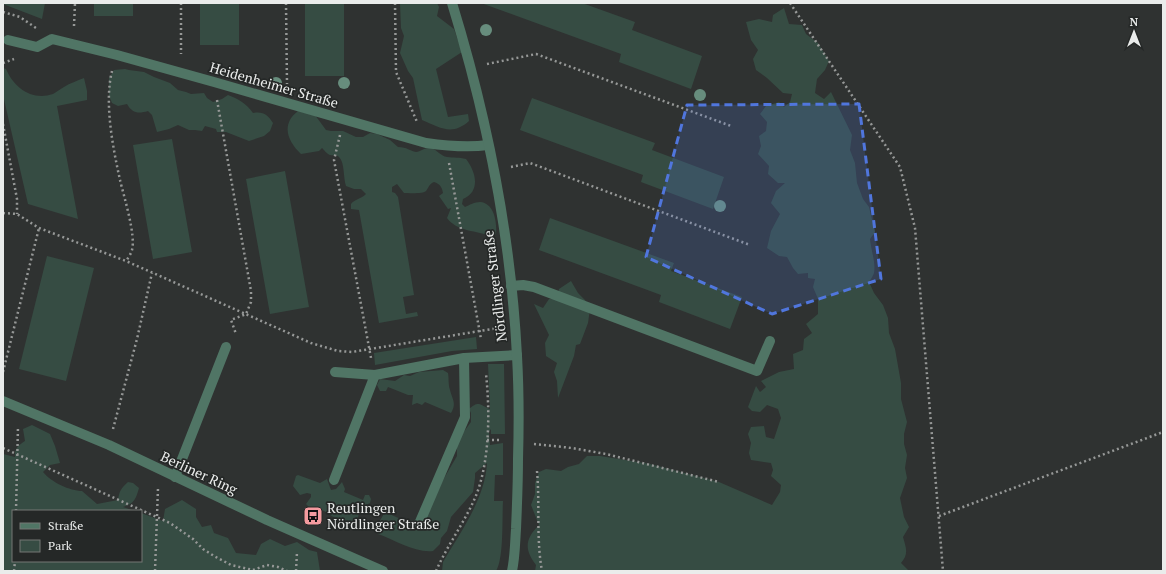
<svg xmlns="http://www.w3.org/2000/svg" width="1166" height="574" viewBox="0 0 1166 574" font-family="'PT Serif',serif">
<rect width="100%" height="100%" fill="#2f3231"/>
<path fill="#364c43" d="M 3,3 L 45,3 L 42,19 L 3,4 Z
M 94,3 L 133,3 L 133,16 L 94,16 Z
M 200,3 L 239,3 L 239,45 L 200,45 Z
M 305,3 L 344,3 L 344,76 L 305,76 Z
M 400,3 L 437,3 L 439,7 L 437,16 L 454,29 L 462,52 L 436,69 L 448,117 L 468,114 L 469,121 C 452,136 441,128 422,120 L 413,78 L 408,71 L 400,53 L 404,36 L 401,28 Z
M 481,3 L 582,3 L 635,22 L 632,30 L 702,56 L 691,89 L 619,62 L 621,54 Z
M 784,8 L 789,24 L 802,25 L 806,34 L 818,43 L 829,61 L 825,70 L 817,79 L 815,93 L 824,99 L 831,92 L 852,135 L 850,150 L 855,163 L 857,183 L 863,199 L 869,207 L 875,232 L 870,239 C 871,250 876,263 874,273 C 873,276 871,279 869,282 L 874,293 L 883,305 L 888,318 L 889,333 L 895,349 L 901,383 L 901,399 L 907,422 L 904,434 L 904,444 L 907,455 L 905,468 L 907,478 L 900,498 L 904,517 L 909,527 L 903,537 C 906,548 909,554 901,563 L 909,571 L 535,571 L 536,565 C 524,549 525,539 539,525 L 531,505 L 535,494 L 535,483 L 539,472 L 546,469 L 561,471 L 568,467 L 579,464 L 587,456 L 600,456 L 650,464 L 719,482 L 772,505 L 780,492 L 781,485 L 771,476 L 773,470 L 771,463 L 751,460 L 749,453 L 751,443 L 748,434 L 751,427 L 764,426 L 766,437 L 774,439 L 781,418 L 778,409 L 767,405 L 760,412 L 752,411 L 748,407 L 756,386 L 760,392 L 766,387 L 761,381 L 779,372 L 794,369 L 793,354 L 803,350 L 804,339 L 812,333 L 806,324 L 818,314 L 818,299 L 813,287 L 815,279 L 808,278 L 808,273 L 798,274 L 793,268 L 787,257 L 779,256 L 767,248 L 771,231 L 780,214 L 771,203 L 776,191 L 785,183 L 778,183 L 768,174 L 769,166 L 758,154 L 761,146 L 759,136 L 766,131 L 767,122 L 760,114 L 766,106 L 779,102 L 784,107 L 790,102 L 792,94 L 783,93 L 767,78 L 756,70 L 753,59 L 758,50 L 751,40 L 746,22 L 759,19 L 772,22 L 773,15 Z
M 3,68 L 6,69 C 14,88 32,101 53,94 C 57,92 60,89 64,87 C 70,83 77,81 84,78 L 87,91 L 87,100 L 57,106 L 78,219 L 28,204 L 3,95 Z
M 125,69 L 129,70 L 144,72 L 154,77 L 170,83 L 178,90 L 186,92 L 191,94 L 204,93 L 207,98 L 213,102 L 222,99 L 228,95 C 238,99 246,103 253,113 C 263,111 268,115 273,123 L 270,131 L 264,136 L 249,141 L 226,132 L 217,132 L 216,129 L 205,126 L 202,131 L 195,130 L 189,130 L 178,125 L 169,129 L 157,132 L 152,115 L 148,111 C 138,114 132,113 127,104 L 118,106 L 112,103 L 109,96 L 109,78 L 114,70 Z
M 532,98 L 655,143 L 652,150 L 724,177 L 713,209 L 641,182 L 643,175 L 520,130 Z
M 298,111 L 315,115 L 326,130 L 331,131 L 343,131 L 356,137 L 363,137 L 370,133 L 377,134 L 390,140 L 398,147 C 407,147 410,151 416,152 C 421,152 425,147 431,148 C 437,150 441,156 447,157 C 454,158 459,157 466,159 C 476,172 481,191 463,199 L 462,204 L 465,207 C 469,205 475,202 480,202 C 495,203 497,224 496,234 L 492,237 C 477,230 457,232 447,218 L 451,208 L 448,209 L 439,196 L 443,193 C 442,187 440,184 434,182 C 429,184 429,187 426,191 C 424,194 408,193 404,193 L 397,184 L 392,187 L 392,192 L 395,193 L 398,197 L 414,295 L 403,297 L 406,314 L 417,312 L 418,316 L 379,323 L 359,210 L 351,209 L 351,204 C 355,199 361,199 366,194 L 361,189 L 354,189 L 346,186 C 343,177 345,163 339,157 C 336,154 333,156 330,155 C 327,154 324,150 322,148 L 319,151 L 301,154 C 287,141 281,124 298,111 Z
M 172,139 L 192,252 L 153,259 L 133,145 Z
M 285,171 L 309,307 L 270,314 L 246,179 Z
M 550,218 L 674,263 L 671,271 L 742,297 L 730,329 L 659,302 L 661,295 L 539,250 Z
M 47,256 L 94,268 L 66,381 L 19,369 Z
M 571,281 L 578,293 L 585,300 L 590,309 L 588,323 L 580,344 L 576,345 L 574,356 L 558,398 L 557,381 L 554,372 L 557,363 L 546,356 L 545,343 L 549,335 L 534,304 L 543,308 L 549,299 L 557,298 L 559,289 Z
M 476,337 L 477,349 L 452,351 L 375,365 L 374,353 Z
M 488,364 L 504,364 L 505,434 L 491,434 L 491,429 L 489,432 L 490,445 L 503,443 L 503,475 L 495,475 L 494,501 L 503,501 C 502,517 504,559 496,571 L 442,571 L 443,562 C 461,531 485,499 487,463 L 475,473 L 475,478 L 473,492 L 451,517 L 447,531 L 441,538 L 440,544 L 433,551 C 415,553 395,540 378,534 L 375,529 L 385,512 L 405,521 L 425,519 L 443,480 L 457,456 L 457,441 L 471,422 L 471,413 L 469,409 C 479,400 480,405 490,409 Z
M 443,370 L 448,373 C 449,378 448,384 450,390 C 452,399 457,403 451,413 L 425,402 L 422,405 L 417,403 L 412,405 L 413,395 L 408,395 L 388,387 L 386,391 L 380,391 L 377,385 L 380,379 L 395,381 L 404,375 L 410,376 L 419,372 Z
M 32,425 L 50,434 L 55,446 L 60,463 L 50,465 L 43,472 C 51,482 70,491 82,491 L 97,504 L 118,500 C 119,492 121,488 128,482 L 133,483 L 139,488 C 136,499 134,504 123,507 L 135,511 L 13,511 L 13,561 L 141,561 L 141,513 L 163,521 L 165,509 L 182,500 L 196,509 L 196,517 L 202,527 L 211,525 L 214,533 L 228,538 L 236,553 L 256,555 L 261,544 L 270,539 L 285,546 L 297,542 L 309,550 L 317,552 L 320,571 L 3,571 L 3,454 L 15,457 C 14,448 19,445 25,441 L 23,429 Z
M 298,475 L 320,483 L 327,479 L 331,490 L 336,489 L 342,482 L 345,489 L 344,492 L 363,500 L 365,495 L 369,495 L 371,499 L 370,503 L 368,504 L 368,508 L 370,509 L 367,514 L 359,513 L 357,521 L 353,524 L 341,518 L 335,518 L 324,511 L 309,507 L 306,504 L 311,497 L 311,494 L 307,493 L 300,495 L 293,486 L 296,476 Z"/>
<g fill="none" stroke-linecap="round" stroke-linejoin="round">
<path stroke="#969897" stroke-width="2.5" stroke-dasharray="2 3" stroke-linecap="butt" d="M 181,3 L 181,54
M 286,3 L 287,84
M 395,3 L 396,72 L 417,122
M 790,3 L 900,167 L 915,228 L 943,571
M 3,12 L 20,17 L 36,28
M 74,26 L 75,3
M 3,63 L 14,59
M 487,64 L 536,54 L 731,126
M 112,71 C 104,103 113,148 120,180 C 124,197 136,235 132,250 C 131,254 128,258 126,261
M 217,100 L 251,291 L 251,302 L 246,314 L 231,320 L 236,334
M 3,124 L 17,199 L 17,214
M 340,135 L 334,160 L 371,358
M 449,163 L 481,339
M 511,167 L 530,163 L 750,245
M 3,213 L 17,214 L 39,228 L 126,261 L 311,343 L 338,351 L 352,352 L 498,328
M 3,372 L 39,228
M 113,429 L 137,339 L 152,273
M 487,440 L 502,440
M 534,444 L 572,448 L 606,454 L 719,482
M 3,448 L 170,523 L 193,539 L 203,549 L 214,556 L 231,565 L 253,570 L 267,565 L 278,567 L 287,571
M 537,471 C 540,505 536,538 542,571
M 16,511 L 18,426
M 939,516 L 1163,432
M 14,571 L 15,561
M 155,571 L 158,488
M 296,571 L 297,552
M 436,571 C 447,546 464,523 475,498 C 490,463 490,411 486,374"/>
<path stroke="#507565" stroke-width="10" d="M 8,40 L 37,47 L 52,39 L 117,55 L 214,82 L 426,143 C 447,146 467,148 488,145
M 511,286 L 523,285 L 534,287 L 757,371 L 770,341
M 335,372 L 375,375 L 464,358 L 517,355
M 175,477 L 226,347
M 334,480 L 375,375
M 419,524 L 465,417 L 464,358"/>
<path stroke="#507565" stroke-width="10" d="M 452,3 C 487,117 511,237 517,356 C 519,391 519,425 518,459 C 518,483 517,506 516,529 C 515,543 515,557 512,571
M 3,401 L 109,445 L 267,520 L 383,571"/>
</g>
<g fill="#678d7d">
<circle cx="486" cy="30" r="6"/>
<circle cx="276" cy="83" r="6"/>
<circle cx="344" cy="83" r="6"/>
<circle cx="700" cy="95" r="6"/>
<circle cx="720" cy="206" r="6"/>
</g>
<path fill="#5076dd" fill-opacity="0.2" stroke="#5076dd" stroke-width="3" stroke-dasharray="8 5" stroke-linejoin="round" d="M 859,104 L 881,279 L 772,314 L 646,257 L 687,105 Z"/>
<defs>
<symbol id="bus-square" viewBox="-11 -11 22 22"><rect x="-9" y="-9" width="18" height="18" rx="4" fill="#f49b9f" stroke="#252827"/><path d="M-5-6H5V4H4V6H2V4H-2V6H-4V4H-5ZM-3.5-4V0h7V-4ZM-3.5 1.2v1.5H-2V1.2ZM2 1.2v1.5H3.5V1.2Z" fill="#111"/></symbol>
</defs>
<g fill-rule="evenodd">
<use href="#bus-square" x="302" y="505" width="22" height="22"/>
</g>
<g text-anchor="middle" stroke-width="3.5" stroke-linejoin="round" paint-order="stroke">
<g font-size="14" fill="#eaeceb" stroke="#252827">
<text transform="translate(274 85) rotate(16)" y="5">Heidenheimer Straße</text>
<text transform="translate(495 286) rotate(-97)" y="5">Nördlinger Straße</text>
<text transform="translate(199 473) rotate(25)" y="5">Berliner Ring</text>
</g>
<g font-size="14" fill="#eaeceb" stroke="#252827" text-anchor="start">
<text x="327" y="513">Reutlingen<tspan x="327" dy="16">Nördlinger Straße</tspan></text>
</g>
</g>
<rect width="1166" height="574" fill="none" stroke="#eaeceb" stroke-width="8"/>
<rect x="12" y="510" width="130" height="52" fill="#252827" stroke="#747675"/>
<rect x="20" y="523" width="20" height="6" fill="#507565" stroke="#747675"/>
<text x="48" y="530" font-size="12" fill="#eaeceb">Straße</text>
<rect x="20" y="540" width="20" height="12" fill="#364c43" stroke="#747675"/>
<text x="48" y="550" font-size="12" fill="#eaeceb">Park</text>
<g transform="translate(1134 32)" stroke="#252827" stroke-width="3" paint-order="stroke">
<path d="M0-3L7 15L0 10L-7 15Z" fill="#eaeceb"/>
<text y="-6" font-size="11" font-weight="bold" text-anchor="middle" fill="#eaeceb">N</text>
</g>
</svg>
